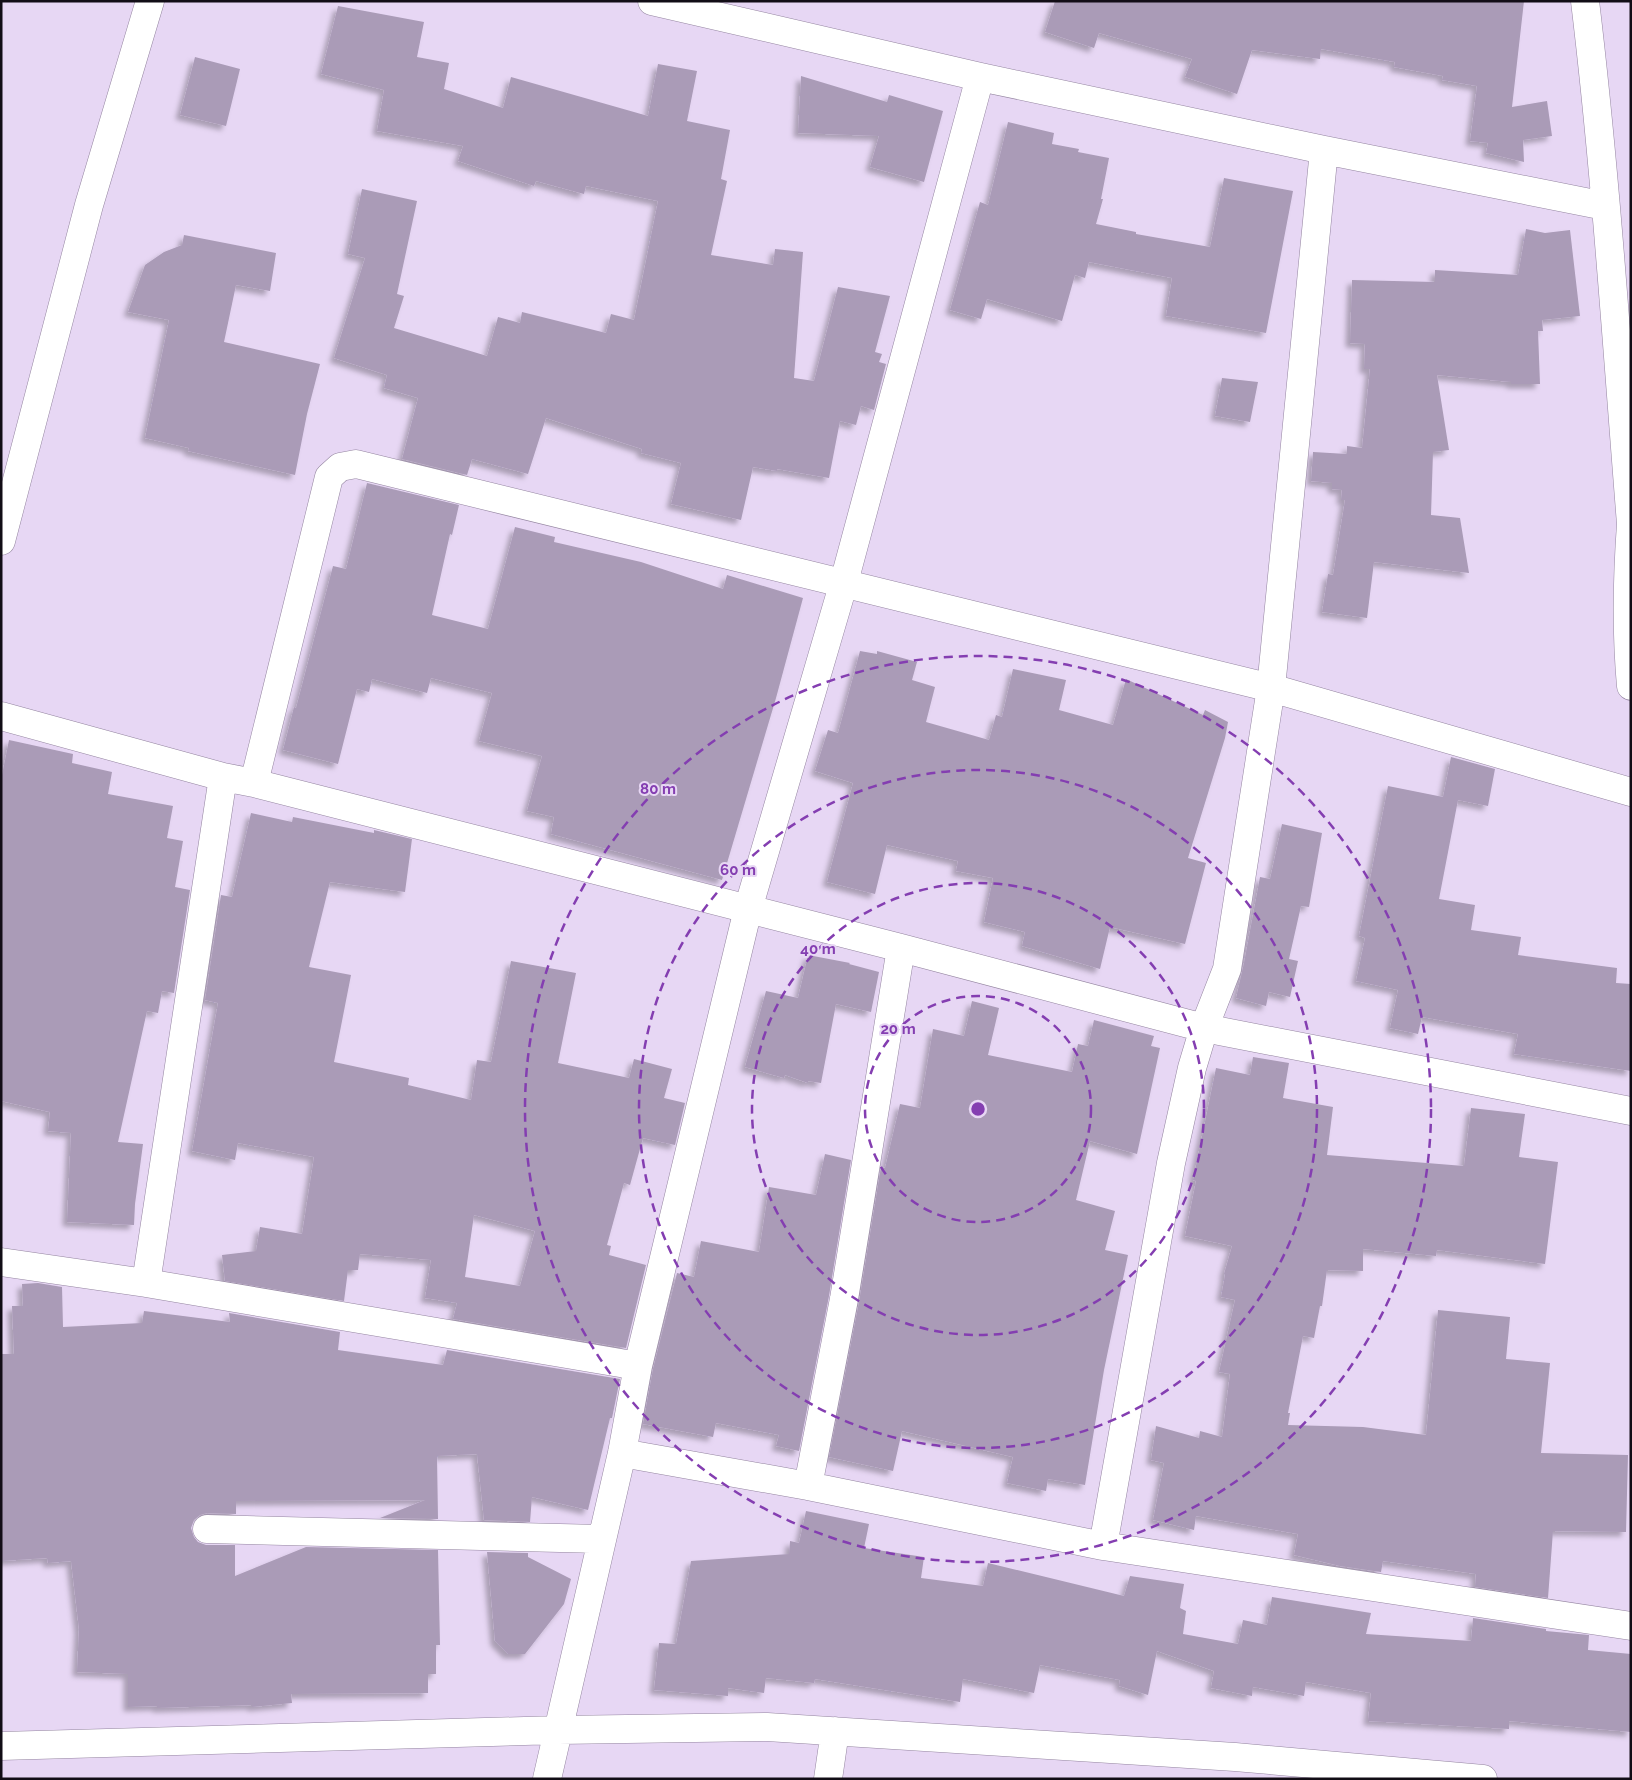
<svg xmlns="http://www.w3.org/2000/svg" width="1632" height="1780" viewBox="0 0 1632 1780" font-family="Raleway,sans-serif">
<defs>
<filter id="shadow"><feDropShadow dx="-4.5" dy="4.5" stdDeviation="2.5" flood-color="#0004"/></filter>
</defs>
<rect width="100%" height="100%" fill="#e7d7f4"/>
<path fill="#aa9bb7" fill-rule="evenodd" filter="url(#shadow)" d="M 1055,1 L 1524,1 L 1512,107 L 1547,101 L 1552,136 L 1523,140 L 1524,162 L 1486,153 L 1488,143 L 1470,141 L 1477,86 L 1442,80 L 1443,76 L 1394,67 L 1395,62 L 1321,49 L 1320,59 L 1252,50 L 1237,94 L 1185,77 L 1192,59 L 1099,33 L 1094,48 L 1045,32 Z
M 338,6 L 424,22 L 417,57 L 449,63 L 444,89 L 503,108 L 511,77 L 648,116 L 658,64 L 697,71 L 687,121 L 730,130 L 721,179 L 727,181 L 711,255 L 773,265 L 775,249 L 803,252 L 794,378 L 814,381 L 838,287 L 890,296 L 875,352 L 882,354 L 879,362 L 886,364 L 874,410 L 861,406 L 856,425 L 840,421 L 829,478 L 777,469 L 777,471 L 753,467 L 741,520 L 671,504 L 681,463 L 641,453 L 642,449 L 546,418 L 528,474 L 472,459 L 467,475 L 402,459 L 418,398 L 384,388 L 387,375 L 334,358 L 365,258 L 348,254 L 362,189 L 417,201 L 397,294 L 404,296 L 394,328 L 487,356 L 498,317 L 520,323 L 522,312 L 606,333 L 611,314 L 634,320 L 658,201 L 586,186 L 584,194 L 536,181 L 534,186 L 458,161 L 463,146 L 377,131 L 384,90 L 321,74 Z
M 195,57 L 240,69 L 226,126 L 180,115 Z
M 801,76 L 887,102 L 889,95 L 943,111 L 924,182 L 870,167 L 879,136 L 798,133 Z
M 1008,122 L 1054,133 L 1052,144 L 1079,149 L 1078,152 L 1109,158 L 1101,199 L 1103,199 L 1096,224 L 1136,232 L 1136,234 L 1210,247 L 1224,178 L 1293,191 L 1266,333 L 1166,316 L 1172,278 L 1089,262 L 1085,278 L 1075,275 L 1062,321 L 987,299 L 981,319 L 950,310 L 980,202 L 988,205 Z
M 1526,229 L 1545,233 L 1570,230 L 1580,316 L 1542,320 L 1543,331 L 1538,331 L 1540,384 L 1511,384 L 1511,382 L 1437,375 L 1449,450 L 1433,452 L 1431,515 L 1460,518 L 1469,573 L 1374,562 L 1367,618 L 1322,612 L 1328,574 L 1333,575 L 1345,500 L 1341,500 L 1342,490 L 1332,489 L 1332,483 L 1311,481 L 1313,452 L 1347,454 L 1347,446 L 1362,448 L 1370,369 L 1364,369 L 1365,344 L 1350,343 L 1352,280 L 1435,282 L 1435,270 L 1518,275 Z
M 184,235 L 276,253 L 270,291 L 236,285 L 224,342 L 320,364 L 307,414 L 295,475 L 188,451 L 189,448 L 145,438 L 169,320 L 128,312 L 145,265 L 164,252 L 182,245 Z
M 1222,378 L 1258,382 L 1250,422 L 1215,416 Z
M 367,483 L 459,505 L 452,535 L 450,534 L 432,615 L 488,629 L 515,527 L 555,537 L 554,542 L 641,562 L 723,589 L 727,575 L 803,598 L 776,698 L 722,880 L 551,834 L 554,817 L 527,811 L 542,756 L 479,741 L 492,693 L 431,678 L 427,693 L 372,679 L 369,692 L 357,689 L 338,764 L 283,750 L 294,707 L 296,708 L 333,566 L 346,569 Z
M 860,651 L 877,654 L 877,651 L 917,662 L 912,680 L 935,687 L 926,722 L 989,740 L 996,715 L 1002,717 L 1013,669 L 1066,680 L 1059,710 L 1113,725 L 1126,679 L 1203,715 L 1205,710 L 1228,722 L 1225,738 L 1188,858 L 1206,863 L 1185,944 L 1110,927 L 1100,969 L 1022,946 L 1025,932 L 984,922 L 993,878 L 956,871 L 958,861 L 887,845 L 875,894 L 827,882 L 853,783 L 815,771 L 828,730 L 838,733 Z
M 9,740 L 73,754 L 72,763 L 112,772 L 108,794 L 173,806 L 167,838 L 183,841 L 175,887 L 190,890 L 174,993 L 162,991 L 158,1013 L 147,1011 L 118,1142 L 143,1144 L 135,1204 L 134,1225 L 67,1222 L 71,1133 L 48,1131 L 50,1112 L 1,1101 L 1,780 Z
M 1451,757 L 1495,769 L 1488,806 L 1458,800 L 1439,899 L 1475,905 L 1471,930 L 1521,937 L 1518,955 L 1617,968 L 1616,983 L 1631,984 L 1631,1071 L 1514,1054 L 1518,1034 L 1422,1017 L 1418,1034 L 1390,1028 L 1398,990 L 1356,981 L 1365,938 L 1359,936 L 1388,786 L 1443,797 Z
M 251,813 L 292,822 L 293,817 L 374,833 L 374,830 L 412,839 L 405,892 L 330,882 L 309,967 L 351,975 L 334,1062 L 409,1078 L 408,1085 L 471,1100 L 477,1060 L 491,1062 L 511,961 L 576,973 L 558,1063 L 629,1078 L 634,1059 L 672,1069 L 664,1098 L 685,1103 L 675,1145 L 643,1138 L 630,1185 L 624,1183 L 607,1245 L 611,1246 L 609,1255 L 646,1265 L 626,1348 L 453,1319 L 457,1303 L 425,1298 L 431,1260 L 360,1254 L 358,1270 L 348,1270 L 344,1301 L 225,1281 L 222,1255 L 256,1251 L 260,1227 L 302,1234 L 314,1157 L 238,1143 L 235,1160 L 192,1151 L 218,1003 L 205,1000 L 221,895 L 232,897 ZM 474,1215 L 535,1231 L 520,1286 L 465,1277 Z
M 1282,824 L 1322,833 L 1309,907 L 1301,906 L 1289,959 L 1298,961 L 1290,997 L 1269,992 L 1266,1006 L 1236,998 L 1244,963 L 1260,877 L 1270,879 Z
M 808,955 L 850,963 L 849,964 L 879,972 L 871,1012 L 836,1004 L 821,1083 L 808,1081 L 808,1083 L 785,1075 L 784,1078 L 745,1067 L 766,991 L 798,998 Z
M 972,1001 L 999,1008 L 988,1055 L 1072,1072 L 1078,1044 L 1088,1046 L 1094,1020 L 1154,1036 L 1151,1046 L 1160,1048 L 1137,1154 L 1090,1141 L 1076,1200 L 1115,1211 L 1105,1250 L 1128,1255 L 1104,1370 L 1085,1485 L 1048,1479 L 1046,1491 L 1007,1483 L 1013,1457 L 902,1431 L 893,1471 L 829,1457 L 859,1302 L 881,1167 L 885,1168 L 900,1104 L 920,1108 L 933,1029 L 964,1036 Z
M 1253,1057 L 1289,1063 L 1283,1098 L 1333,1107 L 1327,1155 L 1464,1166 L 1471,1108 L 1525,1114 L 1519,1157 L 1558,1162 L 1545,1264 L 1437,1250 L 1436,1256 L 1363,1249 L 1363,1271 L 1327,1270 L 1322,1306 L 1320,1306 L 1314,1338 L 1303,1336 L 1288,1413 L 1290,1413 L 1288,1425 L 1363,1427 L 1426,1435 L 1438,1310 L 1510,1317 L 1506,1359 L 1550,1363 L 1541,1453 L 1628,1455 L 1626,1532 L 1553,1531 L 1548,1598 L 1475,1587 L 1476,1574 L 1383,1561 L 1381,1572 L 1340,1566 L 1294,1555 L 1298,1534 L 1196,1516 L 1194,1530 L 1153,1520 L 1164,1463 L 1151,1460 L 1156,1426 L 1199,1438 L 1200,1431 L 1222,1437 L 1230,1374 L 1219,1372 L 1235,1300 L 1221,1297 L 1225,1275 L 1224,1274 L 1232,1246 L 1185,1236 L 1196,1181 L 1193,1180 L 1216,1068 L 1250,1075 Z
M 825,1154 L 851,1160 L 829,1296 L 799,1451 L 776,1446 L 779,1435 L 716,1423 L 713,1437 L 643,1424 L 653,1369 L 677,1273 L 694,1277 L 701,1241 L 759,1252 L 769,1187 L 816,1195 Z
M 38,1283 L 62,1287 L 63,1327 L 142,1323 L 144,1311 L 230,1322 L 229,1313 L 340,1332 L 338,1350 L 443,1365 L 447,1350 L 620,1379 L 612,1418 L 610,1418 L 588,1510 L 532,1497 L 530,1522 L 484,1520 L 477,1454 L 437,1456 L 438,1519 L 380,1518 L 425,1500 L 236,1501 L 236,1514 L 207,1513 L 200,1515 L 194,1520 L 191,1528 L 194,1537 L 198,1542 L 206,1545 L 235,1545 L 235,1576 L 306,1547 L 438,1550 L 440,1645 L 436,1645 L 436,1674 L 428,1674 L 428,1693 L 291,1694 L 292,1703 L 252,1707 L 252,1705 L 157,1708 L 157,1706 L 128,1707 L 128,1674 L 77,1672 L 79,1629 L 71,1561 L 48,1563 L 47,1558 L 1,1561 L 1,1354 L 14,1354 L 12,1306 L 23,1306 L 22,1284 Z
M 806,1511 L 869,1524 L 864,1548 L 924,1557 L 921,1578 L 983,1586 L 988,1563 L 1124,1596 L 1130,1576 L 1184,1584 L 1180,1608 L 1186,1611 L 1183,1634 L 1238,1644 L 1243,1620 L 1267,1625 L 1272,1597 L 1371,1613 L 1366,1634 L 1471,1641 L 1473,1618 L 1546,1629 L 1546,1631 L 1589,1635 L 1588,1650 L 1631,1654 L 1631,1732 L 1509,1721 L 1509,1729 L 1368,1721 L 1371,1693 L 1306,1682 L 1304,1696 L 1253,1687 L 1252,1696 L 1211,1688 L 1214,1671 L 1157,1651 L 1148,1695 L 1119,1686 L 1120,1680 L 1040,1665 L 1034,1693 L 963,1679 L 960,1702 L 815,1679 L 814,1683 L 766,1678 L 764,1693 L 728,1688 L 728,1696 L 654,1690 L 659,1643 L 676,1644 L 691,1561 L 789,1554 L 790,1541 L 799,1543 Z
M 487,1552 L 528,1553 L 528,1557 L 571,1579 L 564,1604 L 525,1654 L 508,1654 L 495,1641 Z"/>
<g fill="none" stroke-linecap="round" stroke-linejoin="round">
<defs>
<path id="street" d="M 652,1 L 980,77 L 1324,150 L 1605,206
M 1585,1 C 1606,175 1617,350 1631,524 C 1627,578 1626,632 1631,686
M 1,541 L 89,205 L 150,1
M 1,716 L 223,777 L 254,783 L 901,948 L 1204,1028 L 1631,1111
M 223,777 L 146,1283 L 638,1366
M 254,783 L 329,477 L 340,467 L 356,464 L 1271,688 L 1631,792
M 1,1262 L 146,1283
M 622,1453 L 808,1486 L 1103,1546 L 1631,1626
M 808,1486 L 844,1299 L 901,948
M 207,1529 L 601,1539
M 1103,1546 L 1171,1163 L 1192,1068 L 1204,1028 L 1227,969 L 1271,688 L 1324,150
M 1,1746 L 558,1730 L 767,1727 L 1235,1757 L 1483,1779
M 547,1779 L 622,1453 L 638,1366 L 748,909 L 844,582 L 980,77
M 828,1779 L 835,1731"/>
</defs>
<use href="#street" stroke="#9485a0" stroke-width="29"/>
<use href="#street" stroke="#fff" stroke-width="28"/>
</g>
<g fill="none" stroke="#843eb1" stroke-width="2.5" stroke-dasharray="9 6">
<circle cx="978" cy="1109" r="113"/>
<circle cx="978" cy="1109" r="226"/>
<circle cx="978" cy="1109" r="339"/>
<circle cx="978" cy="1109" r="453"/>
</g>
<circle cx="978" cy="1109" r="8" fill="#843eb1" stroke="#e7d7f4" stroke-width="2.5"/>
<g font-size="15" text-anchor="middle" font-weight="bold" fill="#843eb1" stroke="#e7d7f4" stroke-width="4" stroke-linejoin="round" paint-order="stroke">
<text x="658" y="794">80 m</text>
<text x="738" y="875">60 m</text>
<text x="818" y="954">40 m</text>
<text x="898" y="1034">20 m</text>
</g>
<rect width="1632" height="1780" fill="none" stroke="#120d16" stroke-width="5"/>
</svg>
